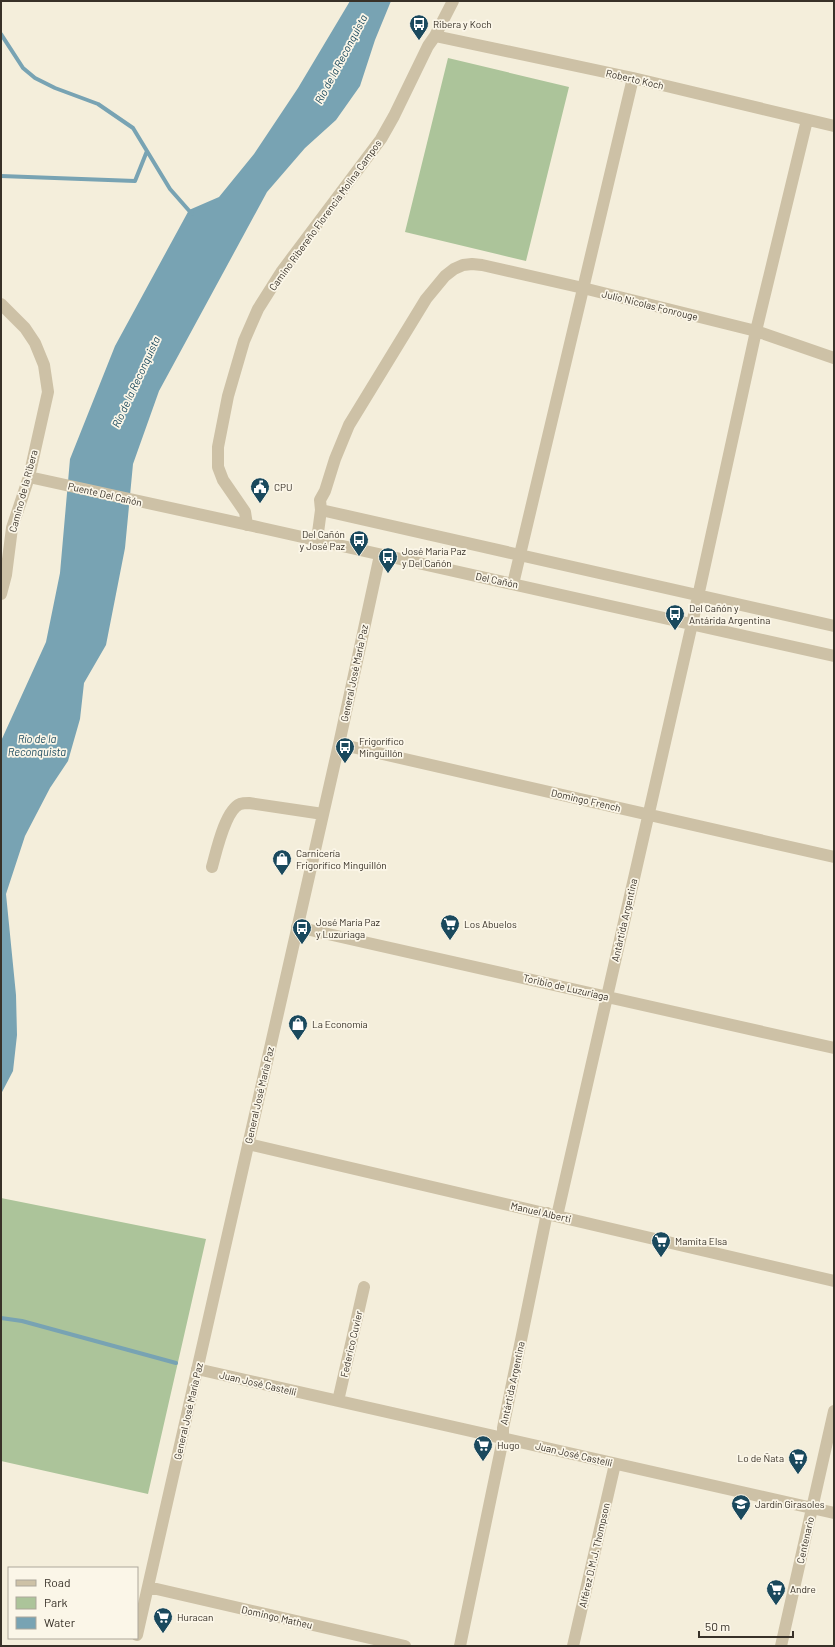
<svg xmlns="http://www.w3.org/2000/svg" width="835" height="1647" viewBox="0 0 835 1647" font-family="Barlow,sans-serif">
<rect width="100%" height="100%" fill="#f4eedb"/>
<path fill="#acc49a" d="M 448,58 L 569,87 L 526,261 L 405,232 Z
M 1,1198 L 206,1239 L 148,1494 L 1,1461 Z"/>
<path fill="#78a3b3" d="M 350,1 L 391,1 L 375,40 L 360,86 L 336,120 L 305,148 L 267,192 L 159,391 L 133,464 L 125,548 L 106,645 L 84,683 L 80,719 L 68,761 L 50,788 L 25,836 L 6,894 L 16,995 L 17,1035 L 13,1071 L 1,1094 L 1,741 L 46,642 L 60,573 L 70,459 L 115,346 L 189,210 L 219,197 L 254,154 L 298,88 Z"/>
<g fill="none" stroke-linecap="round" stroke-linejoin="round">
<path stroke="#78a3b3" stroke-width="4" d="M 1,34 L 23,68 L 35,78 L 55,88 L 98,104 L 133,128 L 170,189 L 192,214
M 1,176 L 135,181 L 147,151
M 1,1318 L 22,1321 L 176,1363"/>
<path stroke="#cdc1a6" stroke-width="12" d="M 435,36 L 633,78 L 834,126
M 1,304 L 25,328 L 35,343 L 44,365 L 48,392 L 29,477 L 12,528 L 6,575 L 1,594
M 29,477 L 262,528 L 834,656
M 321,510 L 834,626
M 247,525 L 245,512 L 223,480 L 218,467 L 218,447 L 228,396 L 244,341 L 258,309 L 282,271 L 381,139 L 394,116 L 428,46 L 435,36 L 453,1
M 317,540 L 321,510 L 320,500 L 325,491 L 335,459 L 349,425 L 426,299 L 445,276 L 454,269 L 463,265 L 472,264 L 482,265 L 583,288 L 756,331 L 834,358
M 513,584 L 633,78
M 339,744 L 834,857
M 212,867 C 216,853 225,810 240,804 C 243,803 247,803 249,803 L 323,814
M 297,927 L 834,1048
M 248,1144 L 834,1281
M 557,1216 L 692,624 L 756,331 L 807,120
M 197,1369 L 834,1513
M 338,1401 L 364,1287
M 148,1587 L 405,1646
M 137,1635 L 339,744 L 380,555
M 460,1646 L 503,1439 L 503,1428 L 547,1213
M 573,1646 L 615,1464
M 781,1646 L 834,1411"/>
</g>
<defs>
<symbol id="bus-pin" viewBox="-11 -11 22 30"><path d="M0 17L-7.5 6A9.5 9.5 0 1 1 7.5 6Z" fill="#1a495d" stroke="#fbf6e8"/><path d="M-5-6H5V4H4V6H2V4H-2V6H-4V4H-5ZM-3.5-4V0h7V-4ZM-3.5 1.2v1.5H-2V1.2ZM2 1.2v1.5H3.5V1.2Z" fill="#fff"/></symbol>
<symbol id="civic-pin" viewBox="-11 -11 22 30"><path d="M0 17L-7.5 6A9.5 9.5 0 1 1 7.5 6Z" fill="#1a495d" stroke="#fbf6e8"/><path d="M-.6-6.5H3V-4.5H.6V-3L4-1V1h2V6H-6V1h2V-1L-.6-3ZM-1.2 2.5V6h2.4V2.5Z" fill="#fff"/></symbol>
<symbol id="shop-pin" viewBox="-11 -11 22 30"><path d="M0 17L-7.5 6A9.5 9.5 0 1 1 7.5 6Z" fill="#1a495d" stroke="#fbf6e8"/><path d="M-5-2.5h2.3a2.7 3.5 0 0 1 5.4 0H5L5.5 6h-11ZM-1.5-2.5h3a1.5 2.3 0 0 0-3 0Z" fill="#fff"/></symbol>
<symbol id="supermarket-pin" viewBox="-11 -11 22 30"><path d="M0 17L-7.5 6A9.5 9.5 0 1 1 7.5 6Z" fill="#1a495d" stroke="#fbf6e8"/><path d="M-6-5.5h2.5l.6 2H6L4.5 2H-2.5L-4.4-4H-6ZM-1.5 3.2a1.3 1.3 0 1 0 .1 0ZM3 3.2a1.3 1.3 0 1 0 .1 0Z" fill="#fff"/></symbol>
<symbol id="school-pin" viewBox="-11 -11 22 30"><path d="M0 17L-7.5 6A9.5 9.5 0 1 1 7.5 6Z" fill="#1a495d" stroke="#fbf6e8"/><path d="M0-5L7-2L0 1L-7-2ZM-4 1L0 2.5L4 1V4Q0 6-4 4Z" fill="#fff"/></symbol>
</defs>
<g fill-rule="evenodd">
<use href="#bus-pin" x="408" y="13" width="22" height="30"/>
<use href="#civic-pin" x="249" y="476" width="22" height="30"/>
<use href="#bus-pin" x="348" y="529" width="22" height="30"/>
<use href="#bus-pin" x="377" y="546" width="22" height="30"/>
<use href="#bus-pin" x="664" y="603" width="22" height="30"/>
<use href="#bus-pin" x="334" y="736" width="22" height="30"/>
<use href="#shop-pin" x="271" y="848" width="22" height="30"/>
<use href="#supermarket-pin" x="439" y="913" width="22" height="30"/>
<use href="#bus-pin" x="291" y="917" width="22" height="30"/>
<use href="#shop-pin" x="287" y="1013" width="22" height="30"/>
<use href="#supermarket-pin" x="650" y="1230" width="22" height="30"/>
<use href="#supermarket-pin" x="472" y="1434" width="22" height="30"/>
<use href="#supermarket-pin" x="787" y="1447" width="22" height="30"/>
<use href="#school-pin" x="730" y="1493" width="22" height="30"/>
<use href="#supermarket-pin" x="765" y="1578" width="22" height="30"/>
<use href="#supermarket-pin" x="152" y="1606" width="22" height="30"/>
</g>
<g text-anchor="middle" stroke-width="3.5" stroke-linejoin="round" paint-order="stroke">
<g font-size="10" fill="#383128" stroke="#fbf6e8" text-anchor="start">
<text x="433" y="28">Ribera y Koch</text>
<text x="274" y="491">CPU</text>
<text x="345" y="538" text-anchor="end">Del Cañón<tspan x="345" dy="12">y José Paz</tspan></text>
<text x="402" y="555">José María Paz<tspan x="402" dy="12">y Del Cañón</tspan></text>
<text x="689" y="612">Del Cañón y<tspan x="689" dy="12">Antárida Argentina</tspan></text>
<text x="359" y="745">Frigorífico<tspan x="359" dy="12">Minguillón</tspan></text>
<text x="296" y="857">Carnicería<tspan x="296" dy="12">Frigorífico Minguillón</tspan></text>
<text x="316" y="926">José María Paz<tspan x="316" dy="12">y Luzuriaga</tspan></text>
<text x="464" y="928">Los Abuelos</text>
<text x="312" y="1028">La Economía</text>
<text x="675" y="1245">Mamita Elsa</text>
<text x="497" y="1449">Hugo</text>
<text x="784" y="1462" text-anchor="end">Lo de Ñata</text>
<text x="755" y="1508">Jardín Girasoles</text>
<text x="790" y="1593">Andre</text>
<text x="177" y="1621">Huracan</text>
</g>
<g font-size="10" fill="#383128" stroke="#fbf6e8">
<text transform="translate(635 79) rotate(13)" y="4">Roberto Koch</text>
<text transform="translate(325 215) rotate(-54)" y="4">Camino Ribereño Florencia Molina Campos</text>
<text transform="translate(650 305) rotate(14)" y="4">Julio Nicolas Fonrouge</text>
<text transform="translate(23 491) rotate(-75)" y="4">Camino de la Ribera</text>
<text transform="translate(105 494) rotate(13)" y="4">Puente Del Cañón</text>
<text transform="translate(497 580) rotate(12)" y="4">Del Cañón</text>
<text transform="translate(354 673) rotate(-78)" y="4">General José María Paz</text>
<text transform="translate(586 800) rotate(13)" y="4">Domingo French</text>
<text transform="translate(624 920) rotate(-77)" y="4">Antártida Argentina</text>
<text transform="translate(566 987) rotate(13)" y="4">Toribio de Luzuriaga</text>
<text transform="translate(259 1095) rotate(-77)" y="4">General José María Paz</text>
<text transform="translate(541 1212) rotate(13)" y="4">Manuel Alberti</text>
<text transform="translate(351 1344) rotate(-77)" y="4">Federico Cuvier</text>
<text transform="translate(258 1383) rotate(13)" y="4">Juan José Castelli</text>
<text transform="translate(512 1383) rotate(-78)" y="4">Antártida Argentina</text>
<text transform="translate(188 1411) rotate(-77)" y="4">General José María Paz</text>
<text transform="translate(574 1454) rotate(13)" y="4">Juan José Castelli</text>
<text transform="translate(805 1540) rotate(-77)" y="4">Centenario</text>
<text transform="translate(594 1555) rotate(-77)" y="4">Alférez D.M.J. Thompson</text>
<text transform="translate(277 1617) rotate(13)" y="4">Domingo Matheu</text>
</g>
<g font-size="11" font-style="italic" fill="#1a495d" stroke="#fbf6e8">
<text transform="translate(341 59) rotate(-62)" y="4">Río de la Reconquista</text>
<text transform="translate(136 382) rotate(-65)" y="4">Río de la Reconquista</text>
<text x="37" y="743">Río de la<tspan x="37" dy="13">Reconquista</tspan></text>
</g>
</g>
<rect width="835" height="1647" fill="none" stroke="#383128" stroke-width="4"/>
<rect x="8" y="1567" width="130" height="72" fill="#fbf6e8" stroke="#ada79b"/>
<rect x="16" y="1580" width="20" height="6" fill="#cdc1a6" stroke="#ada79b"/>
<text x="44" y="1587" font-size="12" fill="#383128">Road</text>
<rect x="16" y="1597" width="20" height="12" fill="#acc49a" stroke="#ada79b"/>
<text x="44" y="1607" font-size="12" fill="#383128">Park</text>
<rect x="16" y="1617" width="20" height="12" fill="#78a3b3" stroke="#ada79b"/>
<text x="44" y="1627" font-size="12" fill="#383128">Water</text>
<path d="M699 1631v6h94v-6" fill="none" stroke="#383128" stroke-width="2"/>
<text x="705" y="1631" font-size="12" fill="#383128" stroke="#fbf6e8" stroke-width="3" paint-order="stroke">50 m</text>
</svg>
